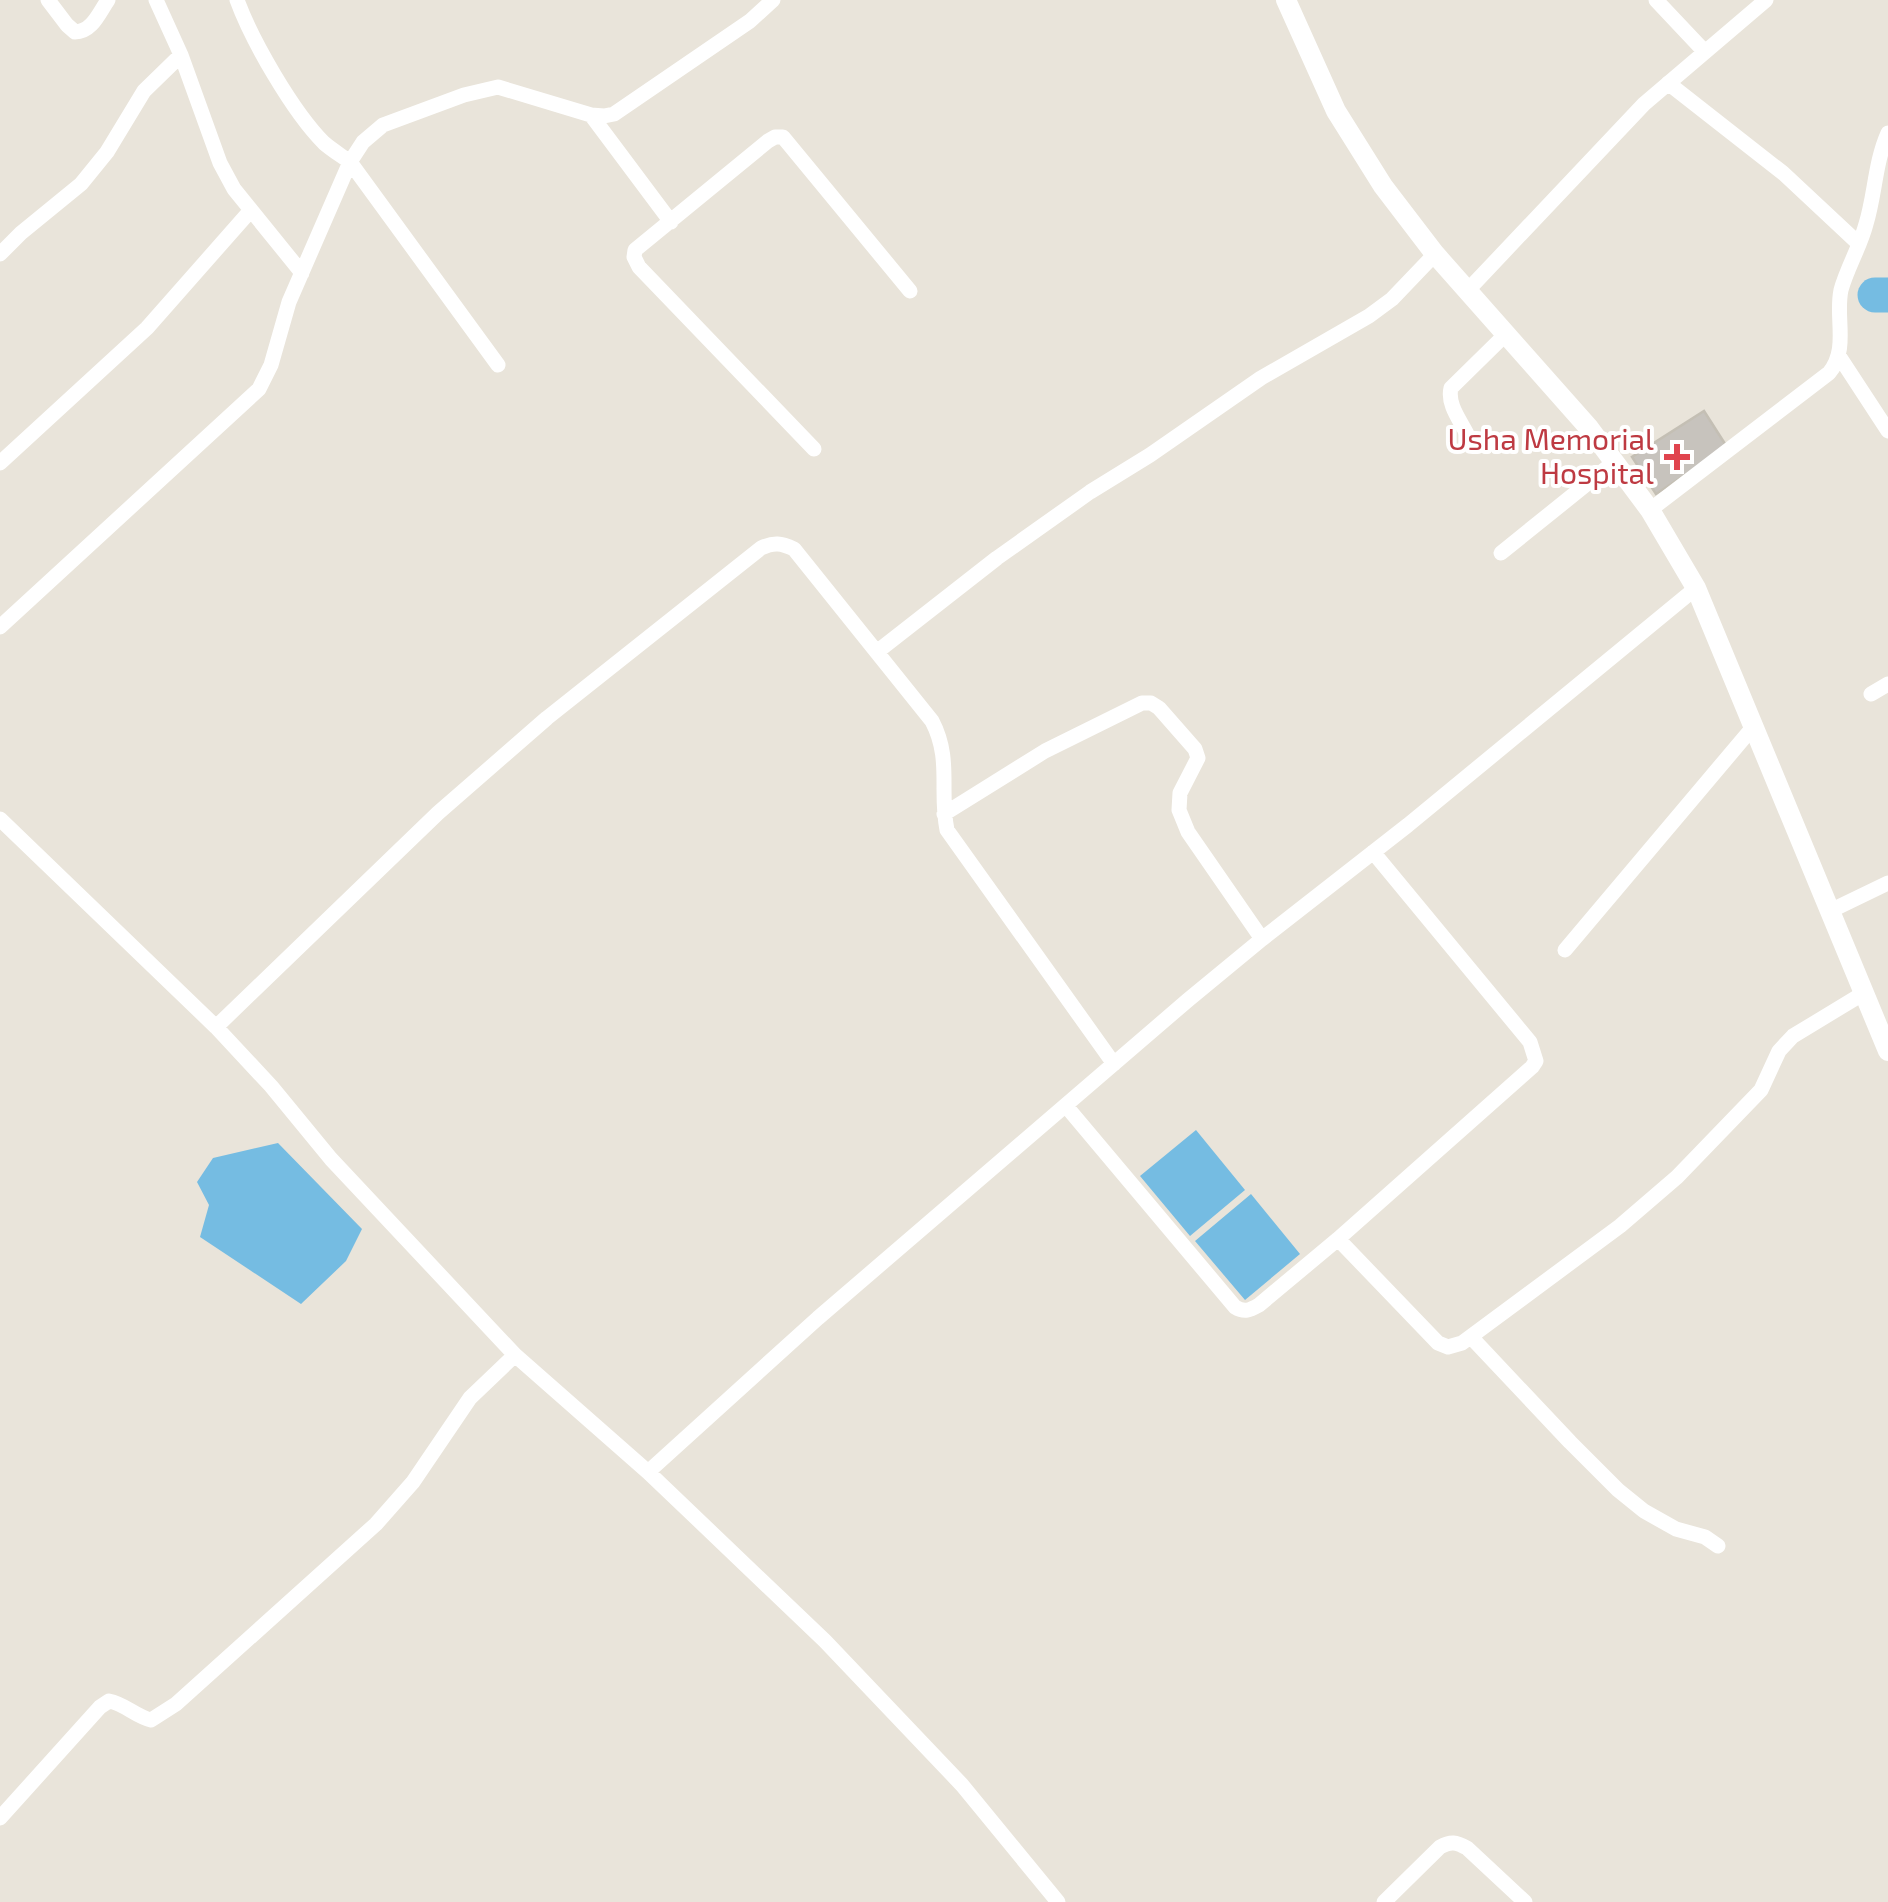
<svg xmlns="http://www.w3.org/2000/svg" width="1888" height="1902" viewBox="0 0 1888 1902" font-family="'Exo 2',sans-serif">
<rect width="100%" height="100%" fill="#e9e4da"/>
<path fill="#75bce2" d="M 1196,1130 L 1245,1190 L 1190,1236 L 1140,1176 Z
M 278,1143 L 362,1229 L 346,1261 L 301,1304 L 200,1237 L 209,1205 L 197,1182 L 213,1158 Z
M 1251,1194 L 1300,1254 L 1245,1300 L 1195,1241 Z"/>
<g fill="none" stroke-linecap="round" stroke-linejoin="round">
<path stroke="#75bce2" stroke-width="35" d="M 1875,295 L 1888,295"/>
</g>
<path fill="#c7c3bd" stroke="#c4bfb4" stroke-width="2.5" d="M 1704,411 L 1727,447 L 1656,494 L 1632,457 Z"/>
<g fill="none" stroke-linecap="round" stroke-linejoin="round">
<path stroke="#fff" stroke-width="15" d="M 48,0 L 67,25 L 75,32 C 92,32 99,13 108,0
M 156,0 L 181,55 L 220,163 L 234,189 L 302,273
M 237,0 C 252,41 293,112 324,143 C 332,150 342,156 350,162 L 498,365
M 1656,0 L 1705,52
M 1668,83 L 1783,173 L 1859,244
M 591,115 L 671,222
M 0,254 L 21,233 L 81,184 L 107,152 L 144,91 L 181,55
M 1468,290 L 1644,104 L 1766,0
M 1839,356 L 1888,431
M 1467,434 C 1460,420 1447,404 1451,388 L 1507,333
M 814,449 L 639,267 L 634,257 L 635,250 L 768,141 L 775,137 L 783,137 L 910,291
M 0,463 L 147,328 L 251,210
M 1650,510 L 1829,373 C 1849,349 1835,318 1841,290 C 1847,268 1860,247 1866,224 C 1875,195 1875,162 1888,133
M 1501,553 L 1614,462
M 0,627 L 259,389 L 271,365 L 289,302 L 350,162 L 363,142 L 383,125 L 464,95 L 498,87 L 591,115 L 604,116 L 614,114 L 750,21 L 773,0
M 878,651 L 997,558 L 1090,492 L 1150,455 L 1261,378 L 1369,316 L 1392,299 L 1435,254
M 1871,694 L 1888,684
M 944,814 L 1045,751 L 1142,703 L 1151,703 L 1159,708 L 1195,749 L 1198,758 L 1180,793 L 1179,810 L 1188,832 L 1262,939
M 0,819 L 216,1027 L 271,1086 L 331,1159 L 515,1355 L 648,1472 L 825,1641 L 962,1785 L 1058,1902
M 1830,911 L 1888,883
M 1565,950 L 1754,726
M 216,1027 L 438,813 L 547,718 L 761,548 C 774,542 781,543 794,549 L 932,721 C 952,759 939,791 947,830 L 1114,1064
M 1066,1106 L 1235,1307 C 1245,1313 1250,1310 1259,1305 L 1338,1239 L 1532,1067 L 1536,1061 L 1530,1042 L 1373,852
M 1338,1239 L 1438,1343 L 1448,1347 L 1462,1343 L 1620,1226 L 1677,1177 L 1761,1090 L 1779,1051 L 1793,1036 L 1864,993
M 1471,1337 L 1570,1442 L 1618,1490 L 1644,1511 L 1676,1529 L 1705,1537 L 1718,1546
M 648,1472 L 818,1318 L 1188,1000 L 1262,939 L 1408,825 L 1696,588
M 0,1818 L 100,1707 L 109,1701 C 125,1704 135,1716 151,1720 L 176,1704 L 376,1524 L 413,1482 L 470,1398 L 515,1355
M 1384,1902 L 1440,1847 C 1451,1841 1456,1842 1467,1848 L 1525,1902"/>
<path stroke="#fff" stroke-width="20" d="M 1286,0 L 1336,111 L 1383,186 L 1435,254 L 1589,428 L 1650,510 L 1696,588 L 1888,1051"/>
</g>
<path fill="#e0444e" stroke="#fff" stroke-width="4" d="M1672 442h10v10h10v10h-10v10h-10v-10h-10v-10h10z"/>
<g text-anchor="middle" stroke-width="8" stroke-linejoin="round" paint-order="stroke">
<g font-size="30" fill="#be3a42" stroke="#fff" text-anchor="end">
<text x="1654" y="450">Usha Memorial<tspan x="1654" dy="34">Hospital</tspan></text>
</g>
</g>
</svg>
